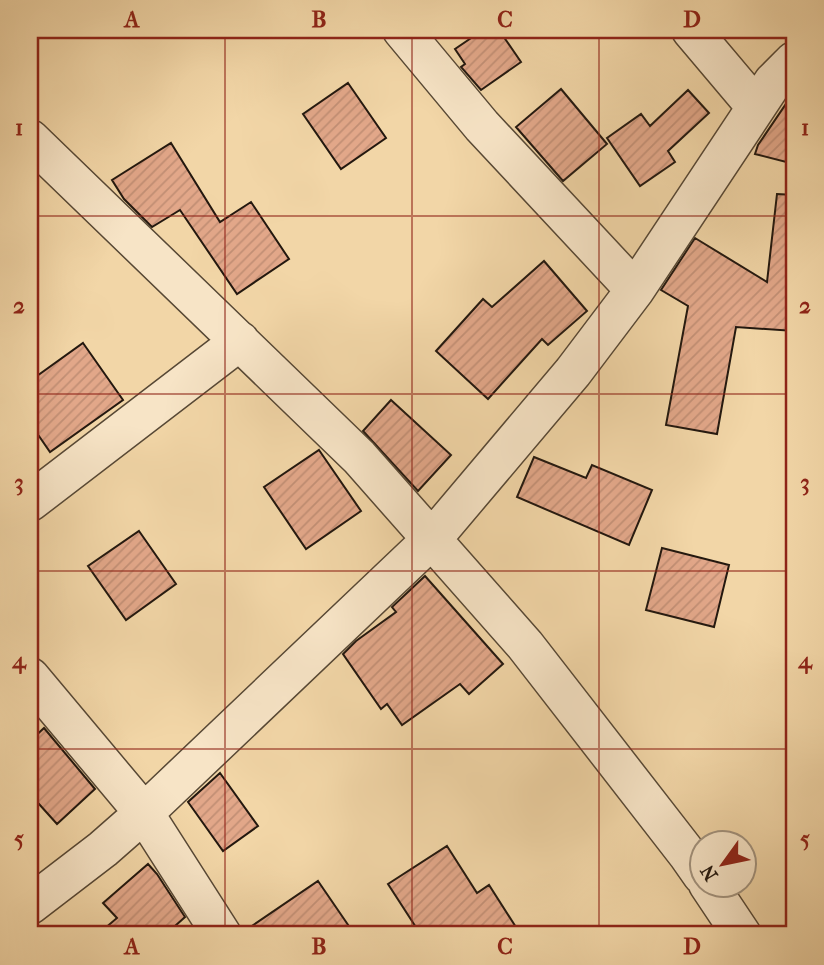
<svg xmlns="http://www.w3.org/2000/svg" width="824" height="965" viewBox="0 0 824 965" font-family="'IM FELL French Canon',serif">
<defs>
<pattern id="building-hatch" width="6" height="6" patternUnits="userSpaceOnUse" patternTransform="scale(1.75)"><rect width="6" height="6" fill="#e2a789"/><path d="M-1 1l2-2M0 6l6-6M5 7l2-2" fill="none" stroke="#c28f75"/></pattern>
</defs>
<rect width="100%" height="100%" fill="#f2d6a7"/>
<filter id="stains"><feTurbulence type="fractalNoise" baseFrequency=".00286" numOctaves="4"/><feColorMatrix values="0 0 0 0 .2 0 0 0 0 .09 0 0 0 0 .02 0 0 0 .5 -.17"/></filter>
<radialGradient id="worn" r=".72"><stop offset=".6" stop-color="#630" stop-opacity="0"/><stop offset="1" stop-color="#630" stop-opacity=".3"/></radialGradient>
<path fill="url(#building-hatch)" stroke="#23180f" stroke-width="2" d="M 483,30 L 499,30 L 521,62 L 481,90 L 461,67 L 465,64 L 455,49 Z
M 348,83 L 386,138 L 341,169 L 303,114 Z
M 561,89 L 607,144 L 563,181 L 516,127 Z
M 688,90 L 709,113 L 668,151 L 675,162 L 640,186 L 607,138 L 641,114 L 650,126 Z
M 794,92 L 794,164 L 755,154 L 758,145 Z
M 171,143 L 220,222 L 251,202 L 289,259 L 237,294 L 180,210 L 152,227 L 124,199 L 112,180 Z
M 777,194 L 794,195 L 794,331 L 736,327 L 717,434 L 666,425 L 688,306 L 661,290 L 695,238 L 767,282 Z
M 544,261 L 587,311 L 548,345 L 542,339 L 488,399 L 436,351 L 483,299 L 492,307 Z
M 83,343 L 123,400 L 50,452 L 30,423 L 30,381 Z
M 391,400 L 451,455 L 418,491 L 363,431 Z
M 319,450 L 361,511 L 306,549 L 264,487 Z
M 534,457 L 586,478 L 592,465 L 652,490 L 629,545 L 517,497 Z
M 139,531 L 176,584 L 126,620 L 88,566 Z
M 662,548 L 729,565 L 714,627 L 646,610 Z
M 425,576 L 503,664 L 469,694 L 460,684 L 402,725 L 387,704 L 381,709 L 343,654 L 356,641 L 396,612 L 392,607 Z
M 44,728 L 95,789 L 57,824 L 30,794 L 30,741 Z
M 220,773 L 258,826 L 223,851 L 188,802 Z
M 447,846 L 477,893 L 489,885 L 521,935 L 421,935 L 388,884 Z
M 148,864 L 157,874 L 185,917 L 165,935 L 97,935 L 117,918 L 103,903 Z
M 318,881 L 355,935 L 244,935 L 243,932 Z"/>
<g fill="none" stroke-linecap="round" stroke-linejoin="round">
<defs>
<path id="minor" d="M 402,30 L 482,126 L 635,290
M 691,30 L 756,107
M 30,139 L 359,457 L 525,645 L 688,855 L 702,875
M 30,502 L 240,341
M 30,677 L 144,813 L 222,935
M 708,884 L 742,935
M 30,905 L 103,849 L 144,813 L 432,539 L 573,372 L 635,290 L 773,82 L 794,61"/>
</defs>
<use href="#minor" stroke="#574835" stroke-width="41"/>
<use href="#minor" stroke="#f7e4c6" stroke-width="38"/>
</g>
<path fill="none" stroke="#8f2418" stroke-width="2" stroke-opacity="0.55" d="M 225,30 L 225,935M 412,30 L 412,935M 599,30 L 599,935M 30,216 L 794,216M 30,394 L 794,394M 30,571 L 794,571M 30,749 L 794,749"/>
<rect width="824" height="965" fill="none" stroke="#f2d6a7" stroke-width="77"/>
<g transform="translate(723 864) rotate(237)"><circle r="33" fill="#f7e4c6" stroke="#a2927d" stroke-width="2"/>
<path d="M0-5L12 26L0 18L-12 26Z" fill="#8f2418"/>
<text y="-10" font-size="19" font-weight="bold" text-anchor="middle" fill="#23180f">N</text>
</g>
<rect x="38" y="38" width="748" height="888" fill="none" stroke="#8f2418" stroke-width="2.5"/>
<g font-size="23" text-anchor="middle" font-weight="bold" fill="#8f2418">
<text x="132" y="27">A</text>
<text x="319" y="27">B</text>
<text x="505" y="27">C</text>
<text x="692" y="27">D</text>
<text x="19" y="135">1</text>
<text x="805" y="135">1</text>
<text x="19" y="313">2</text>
<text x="805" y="313">2</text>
<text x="19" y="490">3</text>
<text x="805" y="490">3</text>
<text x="19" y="668">4</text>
<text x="805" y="668">4</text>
<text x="19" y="846">5</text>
<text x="805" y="846">5</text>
<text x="132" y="954">A</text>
<text x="319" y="954">B</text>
<text x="505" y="954">C</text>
<text x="692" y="954">D</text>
</g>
<rect width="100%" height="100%" filter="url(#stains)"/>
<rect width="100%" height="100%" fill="url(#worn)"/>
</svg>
